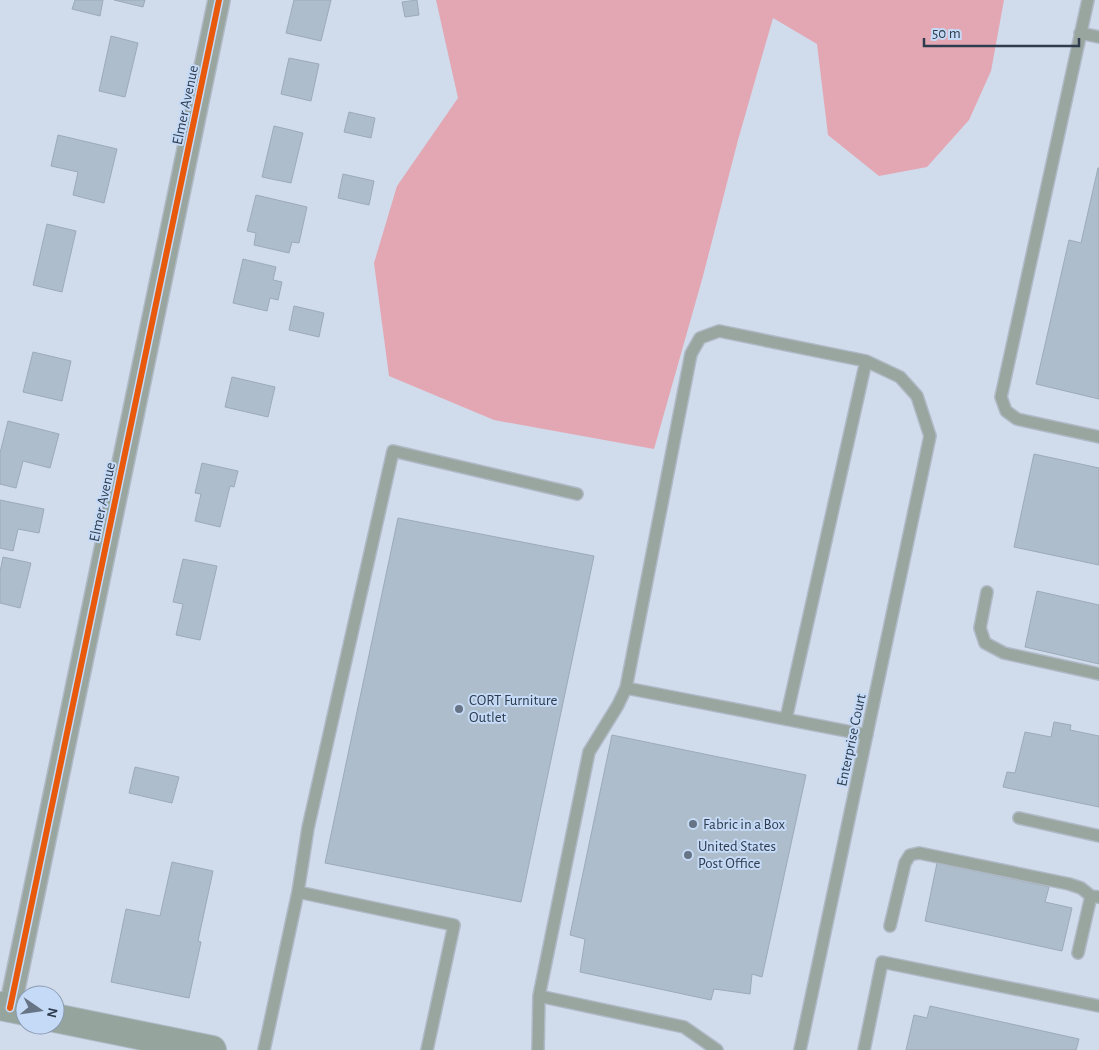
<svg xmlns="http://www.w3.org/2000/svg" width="1099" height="1050" viewBox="0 0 1099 1050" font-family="'Alegreya Sans',sans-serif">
<rect width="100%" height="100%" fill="#d0dbeb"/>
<path fill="#e3a7b3" d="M 436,0 L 1004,0 L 991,71 L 969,120 L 927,167 L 879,176 L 828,135 L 817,44 L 773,18 L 738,140 L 703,276 L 654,449 L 494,420 L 389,376 L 374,263 L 397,186 L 458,98 Z"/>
<path fill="#adbdcb" stroke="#9cabb8" d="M 75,0 L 103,0 L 100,16 L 72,9 Z
M 114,0 L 145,0 L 143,7 Z
M 294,0 L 331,0 L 321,41 L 286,33 Z
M 417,0 L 419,15 L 405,17 L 402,2 Z
M 111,36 L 138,43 L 125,97 L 99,91 Z
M 289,58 L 319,64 L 311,101 L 281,94 Z
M 349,112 L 375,118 L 371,138 L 344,132 Z
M 274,126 L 303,133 L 291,183 L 262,177 Z
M 58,135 L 117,149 L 104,203 L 73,195 L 78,172 L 51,166 Z
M 1098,168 L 1099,168 L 1099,399 L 1036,384 L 1069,240 L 1081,243 Z
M 343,174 L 374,181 L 369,205 L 338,198 Z
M 256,195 L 307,207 L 299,243 L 292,242 L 289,253 L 254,245 L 256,233 L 247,231 Z
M 47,224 L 76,231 L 62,292 L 33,285 Z
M 243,259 L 276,267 L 273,280 L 282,282 L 278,300 L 270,298 L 267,311 L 233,303 Z
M 294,306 L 324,313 L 319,337 L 289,330 Z
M 33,352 L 71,361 L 62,401 L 23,392 Z
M 232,377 L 275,387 L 268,417 L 225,407 Z
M 8,421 L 59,434 L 50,468 L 23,461 L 16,488 L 0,484 L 0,453 Z
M 1034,454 L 1099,468 L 1099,565 L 1014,547 Z
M 202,463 L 238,471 L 234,487 L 230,486 L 220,527 L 195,521 L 201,494 L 195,493 Z
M 0,500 L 44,509 L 39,533 L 18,529 L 13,551 L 0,548 Z
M 398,518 L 594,556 L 521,902 L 325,863 Z
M 3,557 L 31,563 L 20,608 L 0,603 L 0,572 Z
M 183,559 L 217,566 L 200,640 L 176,635 L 183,604 L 173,602 Z
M 1037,591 L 1099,605 L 1099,664 L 1025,647 Z
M 1054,722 L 1071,725 L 1070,730 L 1099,736 L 1099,807 L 1003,787 L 1007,772 L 1015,773 L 1025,732 L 1051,737 Z
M 612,735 L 806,775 L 762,977 L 752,974 L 750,994 L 714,989 L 711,1000 L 580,972 L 585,939 L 570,935 Z
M 135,767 L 179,777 L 172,803 L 129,793 Z
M 172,862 L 213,871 L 198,941 L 201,942 L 189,998 L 111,982 L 126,909 L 160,916 Z
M 937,863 L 1049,887 L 1045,902 L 1072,908 L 1062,951 L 925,921 Z
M 930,1006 L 1079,1039 L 1076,1050 L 906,1050 L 914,1015 L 927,1018 Z"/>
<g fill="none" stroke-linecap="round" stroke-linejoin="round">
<defs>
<path id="service" d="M 1088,0 L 1001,397 L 1006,411 L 1017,419 L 1099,437
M 1080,33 L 1099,37
M 987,592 L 980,628 L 985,643 L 1004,653 L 1099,674
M 626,688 L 867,735
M 786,719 L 866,361
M 1019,818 L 1099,836
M 298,892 L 308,828 L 393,451 L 577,494
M 890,926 L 905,863 L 910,855 L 919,853 L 1069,884 L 1081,888 L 1091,896
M 1078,953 L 1091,896 L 1099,897
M 539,996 L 684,1027 L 717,1050
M 264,1050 L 298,892 L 454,925 L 427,1050
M 538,1050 L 539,996 L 589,752 L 618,705 L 626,688 L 691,354 L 700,338 L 719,331 L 866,361 L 900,377 L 917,396 L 930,436 L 800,1050
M 864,1050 L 882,962 L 1099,1006"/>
<path id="minor" d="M 10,1008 L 219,0"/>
<path id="secondary" d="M 0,1006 L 25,1011
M 55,1018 L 212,1050"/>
</defs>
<use href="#service" stroke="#afb9c6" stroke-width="14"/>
<use href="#minor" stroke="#afb9c6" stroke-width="24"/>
<use href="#secondary" stroke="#afb9c6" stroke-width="30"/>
<use href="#service" stroke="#99a59f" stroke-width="11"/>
<use href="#minor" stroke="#99a59f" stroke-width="21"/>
<use href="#secondary" stroke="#95a49d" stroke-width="28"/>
<defs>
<path id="cycleway" d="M 10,1008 L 219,0"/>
</defs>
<use href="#cycleway" stroke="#c5daf6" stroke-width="9"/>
<use href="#cycleway" stroke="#e8590c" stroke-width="6"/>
</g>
<g fill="#677485" stroke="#c5daf6" stroke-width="2">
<circle cx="459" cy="709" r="5"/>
<circle cx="693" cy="824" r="5"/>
<circle cx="688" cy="855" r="5"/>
</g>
<g text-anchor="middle" stroke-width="4" stroke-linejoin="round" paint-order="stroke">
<g font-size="15" fill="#2e3c4e" stroke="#c5daf6">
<text transform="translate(185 105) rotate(-78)" y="5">Elmer Avenue</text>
<text transform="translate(102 502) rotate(-78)" y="5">Elmer Avenue</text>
<text transform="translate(851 740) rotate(-78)" y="5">Enterprise Court</text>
</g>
<g font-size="15" fill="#2e3c4e" stroke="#c5daf6" text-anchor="start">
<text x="469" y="705">CORT Furniture<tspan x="469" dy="17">Outlet</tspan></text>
<text x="703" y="829">Fabric in a Box</text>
<text x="698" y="851">United States<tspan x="698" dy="17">Post Office</tspan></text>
</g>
</g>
<g transform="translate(40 1010) rotate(103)"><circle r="24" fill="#c5daf6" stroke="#899bb3"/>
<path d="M0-4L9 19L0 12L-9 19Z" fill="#677485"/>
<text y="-8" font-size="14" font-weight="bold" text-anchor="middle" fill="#2e3c4e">N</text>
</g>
<path d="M924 38v8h155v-8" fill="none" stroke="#2e3c4e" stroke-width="2.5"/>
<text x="932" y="38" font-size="15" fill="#2e3c4e" stroke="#c5daf6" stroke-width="4" paint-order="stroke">50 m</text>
</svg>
